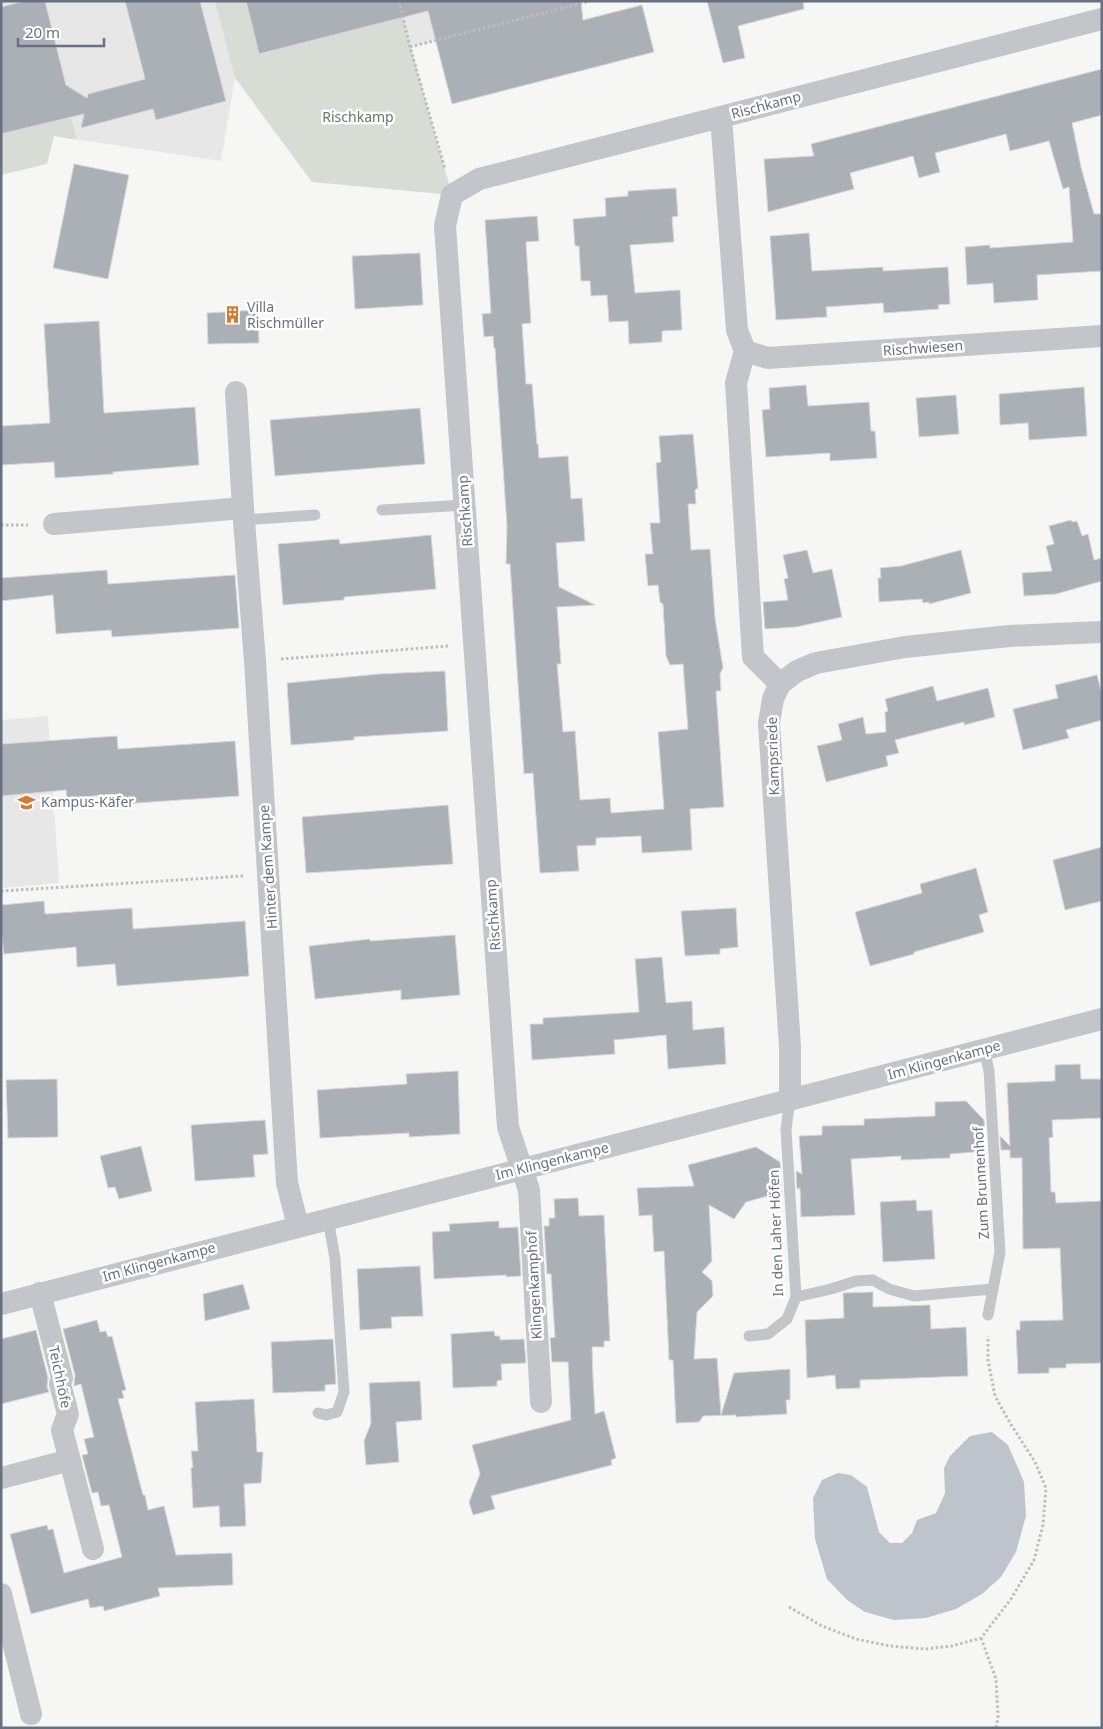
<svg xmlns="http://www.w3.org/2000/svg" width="1103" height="1729" viewBox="0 0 1103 1729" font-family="'Noto Sans',sans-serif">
<rect width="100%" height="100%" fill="#f6f7f4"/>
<path fill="#e7e7e7" d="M 1,1 L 585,1 L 410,47 L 406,33 L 235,78 L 221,161 L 54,136 L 1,174 Z
M 48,716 L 59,883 L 1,888 L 1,720 Z"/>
<path fill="#d7ddd5" d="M 215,1 L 246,1 L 260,54 L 387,21 L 398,1 L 452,195 L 312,182 L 235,78 Z
M 71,117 L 77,140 L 54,136 L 47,164 L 1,175 L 1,134 Z"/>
<path fill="#bec4cb" d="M 992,1432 L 1008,1445 L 1024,1482 L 1026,1516 L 1016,1552 L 1001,1577 L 982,1594 L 956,1609 L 926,1618 L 894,1620 L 865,1612 L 847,1600 L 827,1579 L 815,1539 L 813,1498 L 822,1480 L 838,1473 L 851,1475 L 867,1487 L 879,1532 L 890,1543 L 902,1543 L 912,1533 L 917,1520 L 936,1513 L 945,1493 L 944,1468 L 950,1456 L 970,1436 Z"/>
<path fill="#abb0b7" stroke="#d8d8d6" d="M 25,1 L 45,1 L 66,85 L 87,98 L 88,94 L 145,79 L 125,1 L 200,1 L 226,101 L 156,120 L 153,109 L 81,128 L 84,114 L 1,134 L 1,7 Z
M 246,1 L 581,1 L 583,20 L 642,5 L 654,52 L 452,104 L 428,11 L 259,54 Z
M 707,1 L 803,1 L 804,9 L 738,26 L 745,58 L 723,63 Z
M 1102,69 L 1102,115 L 1072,123 L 1081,167 L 1094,214 L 1102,214 L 1102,271 L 1037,275 L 1038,300 L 994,303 L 993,283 L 967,285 L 965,247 L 990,245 L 990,248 L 1073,242 L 1069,187 L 1063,189 L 1049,141 L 1010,151 L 1006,134 L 935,153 L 940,172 L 919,178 L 913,156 L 850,173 L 854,189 L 768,212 L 764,159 L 814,156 L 811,144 Z
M 74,164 L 129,175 L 108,279 L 53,268 Z
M 676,188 L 678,216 L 672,217 L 674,242 L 630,245 L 635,293 L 680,290 L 682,330 L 662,331 L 662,342 L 629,344 L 628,321 L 609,322 L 607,295 L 591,296 L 590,281 L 581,281 L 579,246 L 575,246 L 573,219 L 606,216 L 605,198 L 628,196 L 628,191 Z
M 537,216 L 539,241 L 526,242 L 531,323 L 522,324 L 526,384 L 532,384 L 537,444 L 538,444 L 539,458 L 568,456 L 571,499 L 582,498 L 585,541 L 556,543 L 559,587 L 595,605 L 557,607 L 561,664 L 557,664 L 563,732 L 575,731 L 580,800 L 610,798 L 611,813 L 664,809 L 658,732 L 688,729 L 683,664 L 670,665 L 666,656 L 663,604 L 660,602 L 658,585 L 648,586 L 645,554 L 653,554 L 650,523 L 660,523 L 656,463 L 661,462 L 659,436 L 693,434 L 698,488 L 695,490 L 696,504 L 688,504 L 691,550 L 710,549 L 715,618 L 723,668 L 720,674 L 721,691 L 716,691 L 724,807 L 690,809 L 692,850 L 642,853 L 641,836 L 596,838 L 596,845 L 577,846 L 579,871 L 540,873 L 533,773 L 524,774 L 510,564 L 506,564 L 507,526 L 495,348 L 494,348 L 493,336 L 484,337 L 482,314 L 491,313 L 485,220 Z
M 809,233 L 812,271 L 883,267 L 883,271 L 948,267 L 950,304 L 938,305 L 939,309 L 884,313 L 883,303 L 826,307 L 827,317 L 776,320 L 770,236 Z
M 420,253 L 423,305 L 355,309 L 352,256 Z
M 258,310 L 259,343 L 208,344 L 207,313 Z
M 99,321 L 104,413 L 195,407 L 199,465 L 113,472 L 113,474 L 55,478 L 54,462 L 1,465 L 1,426 L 50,423 L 44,324 Z
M 806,385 L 808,406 L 869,402 L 871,431 L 875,431 L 877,458 L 830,461 L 830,453 L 766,457 L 762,410 L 770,409 L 769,388 Z
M 1084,387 L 1087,436 L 1029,440 L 1028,423 L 1000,425 L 999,394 Z
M 956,395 L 959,434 L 919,437 L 916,398 Z
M 420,408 L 425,464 L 275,476 L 270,420 Z
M 1071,520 L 1072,522 L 1077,521 L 1082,536 L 1088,534 L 1094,560 L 1102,558 L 1102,581 L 1056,594 L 1024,596 L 1022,573 L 1052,571 L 1046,546 L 1054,544 L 1049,526 Z
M 431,535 L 436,589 L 344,597 L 344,600 L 283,605 L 278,544 L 339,539 L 340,544 Z
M 807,550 L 813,573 L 832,569 L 842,617 L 796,627 L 765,629 L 763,602 L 788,600 L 784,579 L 788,578 L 783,555 Z
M 961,550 L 971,593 L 929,604 L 929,602 L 923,603 L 922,599 L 879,602 L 878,578 L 881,578 L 880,568 L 901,566 Z
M 107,570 L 108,584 L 235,575 L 239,628 L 112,637 L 111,630 L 56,634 L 53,595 L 1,601 L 1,578 Z
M 445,671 L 448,731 L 354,737 L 354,740 L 291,745 L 287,683 L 379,674 Z
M 1097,675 L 1102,694 L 1102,720 L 1066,730 L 1069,738 L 1023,750 L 1013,709 L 1058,698 L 1055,685 Z
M 933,686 L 937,701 L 988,688 L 995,717 L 964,725 L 964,722 L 895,740 L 899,753 L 886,756 L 888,766 L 826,782 L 817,746 L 842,740 L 838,724 L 863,717 L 866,734 L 886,732 L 885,712 L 888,711 L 885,699 Z
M 117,736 L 118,749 L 235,741 L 239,796 L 122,804 L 121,794 L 67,798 L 66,790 L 1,796 L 1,744 Z
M 448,805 L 453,864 L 306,873 L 302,817 Z
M 1102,847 L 1102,901 L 1065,910 L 1053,860 Z
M 976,868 L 988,912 L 979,915 L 984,932 L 914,952 L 914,954 L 870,966 L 855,912 L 922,893 L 920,884 Z
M 44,901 L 45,914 L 132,908 L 133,929 L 245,921 L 249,976 L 117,986 L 115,964 L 77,967 L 76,947 L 4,954 L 1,927 L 1,905 Z
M 736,908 L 738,947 L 720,949 L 720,954 L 685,956 L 681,911 Z
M 455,935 L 460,995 L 401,1000 L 401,990 L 315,999 L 309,946 L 370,939 L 370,941 Z
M 662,957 L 666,1003 L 692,1001 L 693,1030 L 724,1027 L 726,1064 L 668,1069 L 666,1035 L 614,1040 L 615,1054 L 532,1060 L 530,1024 L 543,1024 L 543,1018 L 639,1012 L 635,959 Z
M 1080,1064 L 1081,1079 L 1102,1079 L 1102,1118 L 1052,1120 L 1053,1137 L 1049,1138 L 1051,1192 L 1055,1192 L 1056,1203 L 1102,1201 L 1102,1363 L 1066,1364 L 1066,1368 L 1049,1368 L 1049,1373 L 1018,1374 L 1016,1330 L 1020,1330 L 1020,1321 L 1063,1320 L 1060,1248 L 1023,1249 L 1022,1158 L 1010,1158 L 1010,1150 L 1001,1150 L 1000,1136 L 1010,1146 L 1007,1083 L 1055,1081 L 1055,1065 Z
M 458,1071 L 460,1134 L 409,1137 L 409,1133 L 320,1138 L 317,1090 L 407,1084 L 406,1074 Z
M 57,1079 L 58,1137 L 8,1138 L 6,1080 Z
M 966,1101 L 984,1120 L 986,1151 L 950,1154 L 950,1158 L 901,1160 L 901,1156 L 851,1159 L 855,1215 L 801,1217 L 800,1188 L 797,1189 L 796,1171 L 802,1174 L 799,1136 L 822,1135 L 822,1126 L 864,1125 L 864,1119 L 935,1116 L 935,1102 Z
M 265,1120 L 268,1154 L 253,1155 L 255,1177 L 195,1181 L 191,1125 Z
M 141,1146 L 152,1191 L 119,1199 L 115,1187 L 108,1188 L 100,1156 Z
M 756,1147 L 780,1162 L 782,1192 L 746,1202 L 734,1219 L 709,1205 L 712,1261 L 702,1272 L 712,1281 L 713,1296 L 697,1312 L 694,1359 L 717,1358 L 721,1415 L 734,1373 L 790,1369 L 790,1400 L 786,1400 L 787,1414 L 736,1417 L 736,1415 L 703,1416 L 699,1422 L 676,1423 L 673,1360 L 669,1360 L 664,1251 L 654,1252 L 652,1215 L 639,1216 L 637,1188 L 694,1186 L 688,1165 Z
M 578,1198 L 579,1216 L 604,1215 L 610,1341 L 604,1341 L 604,1347 L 592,1347 L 593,1378 L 595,1414 L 604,1411 L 616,1458 L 611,1460 L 612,1465 L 491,1496 L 495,1509 L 473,1515 L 469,1502 L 480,1474 L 472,1445 L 571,1420 L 568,1362 L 552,1362 L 550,1338 L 555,1337 L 551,1274 L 547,1274 L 544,1226 L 549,1226 L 549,1218 L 555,1218 L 554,1199 Z
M 916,1200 L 917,1211 L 932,1210 L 935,1259 L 883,1262 L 880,1202 Z
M 499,1221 L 499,1228 L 518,1227 L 521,1276 L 506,1277 L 506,1275 L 434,1279 L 432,1232 L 450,1231 L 449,1224 Z
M 420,1266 L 423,1316 L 391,1317 L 392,1328 L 360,1330 L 357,1269 Z
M 243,1284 L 250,1309 L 205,1321 L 203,1294 Z
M 873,1292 L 873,1307 L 930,1305 L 931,1329 L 966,1327 L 968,1376 L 860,1380 L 860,1388 L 836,1389 L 835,1375 L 807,1378 L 805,1320 L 844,1318 L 843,1293 Z
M 97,1320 L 100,1332 L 106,1331 L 108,1337 L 112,1336 L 126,1390 L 122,1391 L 124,1398 L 118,1399 L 143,1495 L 145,1495 L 148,1510 L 164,1506 L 176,1555 L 232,1553 L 233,1585 L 158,1588 L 160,1596 L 104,1611 L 103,1606 L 90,1608 L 88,1599 L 31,1614 L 10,1534 L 47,1525 L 48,1530 L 53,1529 L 64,1573 L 122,1557 L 109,1505 L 101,1506 L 98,1492 L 92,1493 L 82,1455 L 88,1454 L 84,1439 L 94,1437 L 81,1384 L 74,1386 L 75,1375 L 63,1329 Z
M 36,1330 L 48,1378 L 47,1387 L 49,1392 L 1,1404 L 1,1339 Z
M 494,1331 L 495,1336 L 500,1336 L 500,1340 L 524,1339 L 526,1363 L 501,1364 L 502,1380 L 497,1381 L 497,1386 L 453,1388 L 451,1334 Z
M 333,1339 L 336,1384 L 325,1385 L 325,1391 L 273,1393 L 271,1342 Z
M 420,1381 L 422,1420 L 396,1422 L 399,1462 L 366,1465 L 364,1441 L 371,1423 L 369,1383 Z
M 254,1399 L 257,1452 L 263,1452 L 261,1483 L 244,1484 L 246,1526 L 220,1527 L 219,1506 L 193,1508 L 191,1468 L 193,1467 L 191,1451 L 198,1451 L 195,1402 Z"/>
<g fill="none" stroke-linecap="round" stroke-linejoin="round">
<path stroke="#bcbdc0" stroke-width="3" stroke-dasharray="2.5 2.5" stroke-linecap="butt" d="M 399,1 L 410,47 L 445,169
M 410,47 L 590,1
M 1,525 L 28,525
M 281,659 L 449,646
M 1,891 L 243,876
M 789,1607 L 822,1626 L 856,1639 L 890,1646 L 925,1649 L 952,1646 L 981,1638 L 1011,1599 L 1034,1560 L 1043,1525 L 1046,1488 L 1035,1462 L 1010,1423 L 995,1396 L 988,1360 L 988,1336
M 981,1638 L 996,1679 L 998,1717 L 996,1728"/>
<path stroke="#c2c5c9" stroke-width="11" d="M 382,510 L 465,505
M 244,520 L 315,515
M 984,1049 L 989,1071 L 1000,1252 L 988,1315
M 796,1297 L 831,1289 L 856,1281 L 873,1280 L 889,1289 L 914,1296 L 992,1289
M 749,1336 L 768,1334 L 787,1319 L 796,1297 L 786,1129 L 790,1100
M 318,1413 L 326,1415 L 337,1412 L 344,1392 L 335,1259 L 328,1218"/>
<path stroke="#c2c5c9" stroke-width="22" d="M 721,117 L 737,330 L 745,351 L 736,383 L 753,657 L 780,684
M 745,351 L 768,358 L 1102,336
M 236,392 L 243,508 L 255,661 L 287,1183 L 298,1226
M 54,524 L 243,508
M 790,1100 L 790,1047 L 769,723 L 773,699 L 780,684 L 797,671 L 816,663 L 905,647 L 1009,636 L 1102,632
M 40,1293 L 62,1378 L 60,1384 L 68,1414 L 62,1430 L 93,1549
M 1,1304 L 1102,1019
M 541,1402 L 529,1190 L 508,1127 L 445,226 L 452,195 L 479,179 L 1102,19
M 1,1478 L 70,1460
M 1,1594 L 31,1714"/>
</g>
<defs>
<symbol id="building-bare" viewBox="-9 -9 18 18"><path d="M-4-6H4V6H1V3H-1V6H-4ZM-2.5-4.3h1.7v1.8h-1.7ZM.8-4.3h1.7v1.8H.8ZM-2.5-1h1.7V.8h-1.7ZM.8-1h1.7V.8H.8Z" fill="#d47b36" stroke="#fff" stroke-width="2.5" paint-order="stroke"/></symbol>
<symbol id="school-bare" viewBox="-9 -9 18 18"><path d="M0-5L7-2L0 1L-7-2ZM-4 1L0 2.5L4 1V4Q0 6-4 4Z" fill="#d47b36" stroke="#fff" stroke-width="2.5" paint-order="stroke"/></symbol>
</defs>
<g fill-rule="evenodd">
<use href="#building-bare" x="220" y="302" width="25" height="25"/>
<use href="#school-bare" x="14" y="790" width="25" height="25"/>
</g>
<g text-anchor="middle" stroke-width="5" stroke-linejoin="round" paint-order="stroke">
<g font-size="14" fill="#687182" stroke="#fff">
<text transform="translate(766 105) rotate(-15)" y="5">Rischkamp</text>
<text transform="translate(923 348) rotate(-4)" y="5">Rischwiesen</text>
<text transform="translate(465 511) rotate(-94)" y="5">Rischkamp</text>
<text transform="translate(773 756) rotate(-92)" y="5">Kampsriede</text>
<text transform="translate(268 867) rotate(-94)" y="5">Hinter dem Kampe</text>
<text transform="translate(493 915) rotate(-94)" y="5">Rischkamp</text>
<text transform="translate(944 1060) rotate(-15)" y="5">Im Klingenkampe</text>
<text transform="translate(552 1161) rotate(-14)" y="5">Im Klingenkampe</text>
<text transform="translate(981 1183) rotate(-93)" y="5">Zum Brunnenhof</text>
<text transform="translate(776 1233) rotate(-92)" y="5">In den Laher Höfen</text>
<text transform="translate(159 1262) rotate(-15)" y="5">Im Klingenkampe</text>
<text transform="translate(534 1285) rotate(-93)" y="5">Klingenkamphof</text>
<text transform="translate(60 1377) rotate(78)" y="5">Teichhöfe</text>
</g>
<g font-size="14" fill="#667a66" stroke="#fff">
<text x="358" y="122">Rischkamp</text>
</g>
<g font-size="14" fill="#687182" stroke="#fff" text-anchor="start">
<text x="247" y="312">Villa<tspan x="247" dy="16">Rischmüller</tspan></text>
<text x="41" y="807">Kampus-Käfer</text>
</g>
</g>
<rect width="1103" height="1729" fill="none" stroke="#687182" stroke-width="5"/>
<path d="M18 38v8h86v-8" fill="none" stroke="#687182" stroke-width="2.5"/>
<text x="25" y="38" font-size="15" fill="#687182" stroke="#ffffff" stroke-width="4" paint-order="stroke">20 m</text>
</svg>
